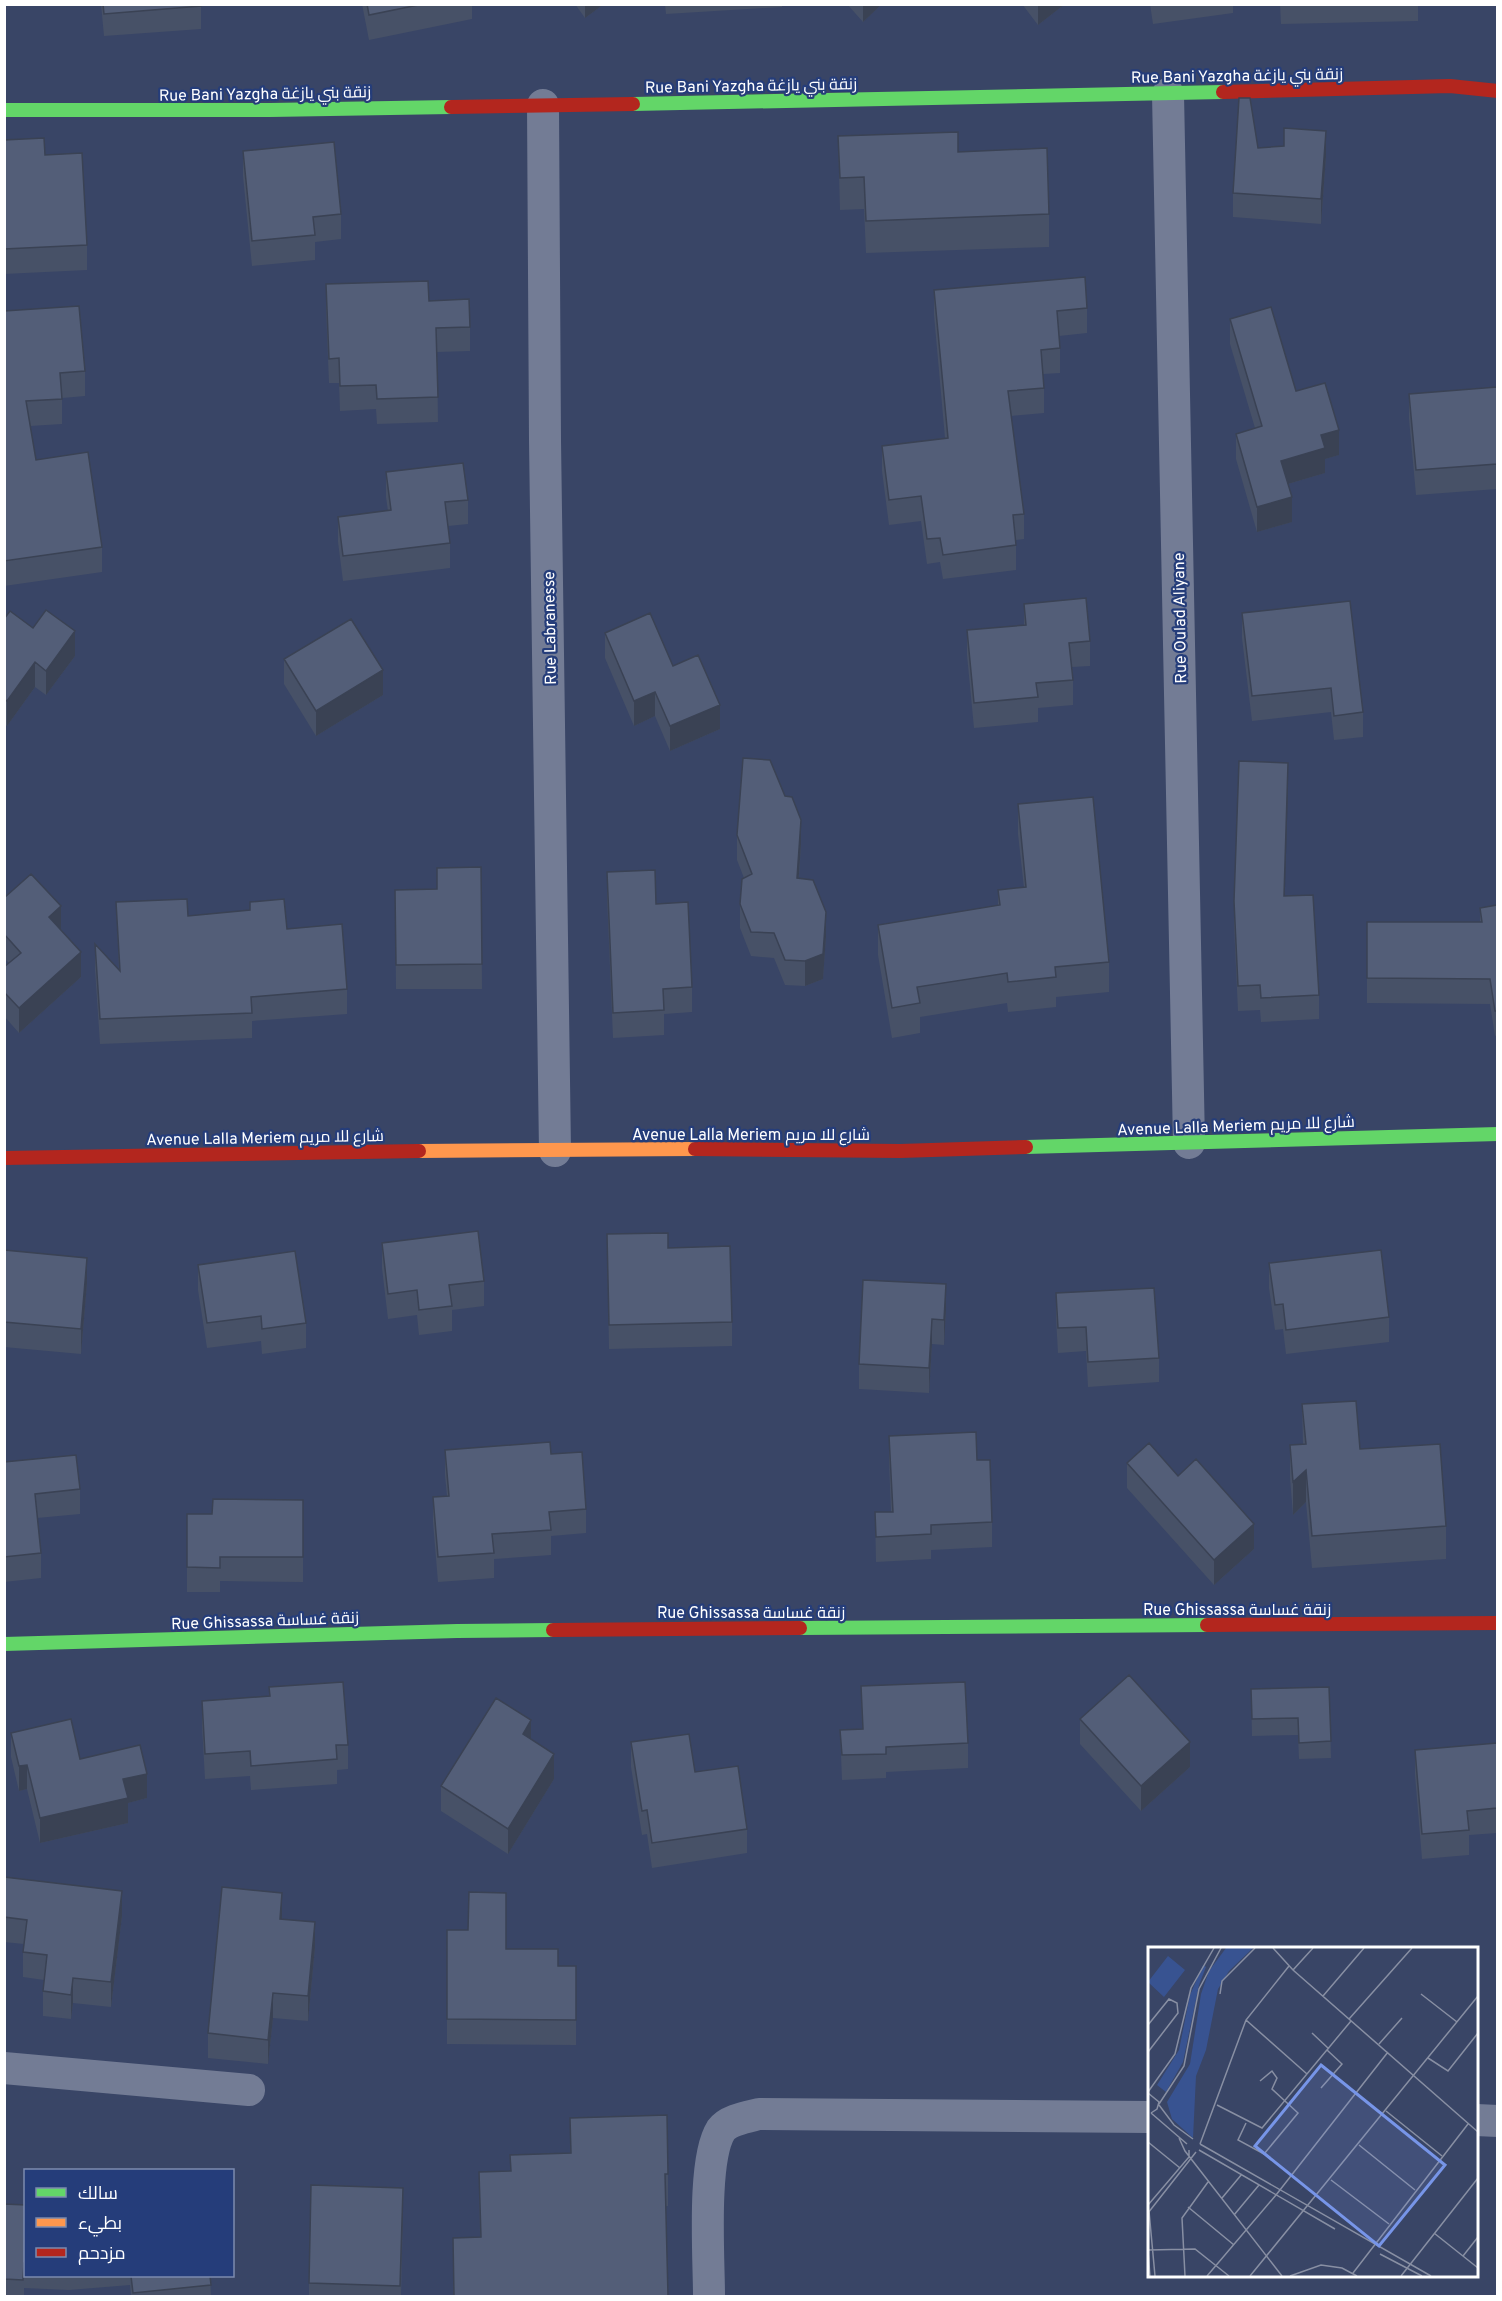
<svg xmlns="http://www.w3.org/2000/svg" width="1502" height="2301" viewBox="0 0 1502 2301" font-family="Overpass,Cairo,sans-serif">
<rect width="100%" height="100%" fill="#394566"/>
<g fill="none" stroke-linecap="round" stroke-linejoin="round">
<path stroke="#737c95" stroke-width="32" d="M 1168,94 L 1189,1143
M 543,105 L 545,440 L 555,1151
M 4,2068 L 249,2090
M 1476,2120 L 1498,2121
M 709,2296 C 709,2258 702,2160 721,2130 C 728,2120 747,2117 759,2114 L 1150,2117"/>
<path stroke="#63d668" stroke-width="14" d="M 633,104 L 1223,92
M 4,110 L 270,110 L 451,107
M 1026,1147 L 1498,1134
M 800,1628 L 1207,1625
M 4,1644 L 457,1631 L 553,1630"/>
<path stroke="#ff974d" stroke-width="14" d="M 419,1151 L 695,1149"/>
<path stroke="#b3261e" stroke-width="14" d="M 1223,92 L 1450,86 L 1498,91
M 451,107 L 633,104
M 695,1149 L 900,1151 L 1026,1147
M 4,1158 L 419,1151
M 1207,1625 L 1498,1623
M 553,1630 L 800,1628"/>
</g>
<path fill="#475167" d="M 101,4 L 201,4 L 201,29 L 104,36 Z
M 362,4 L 472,4 L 472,19 L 369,40 Z
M 575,4 L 604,4 L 585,18 Z
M 665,4 L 782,4 L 782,7 L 666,14 Z
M 847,4 L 882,4 L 863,22 Z
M 1022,4 L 1065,4 L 1038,25 Z
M 1150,4 L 1233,4 L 1233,13 L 1153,24 Z
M 1280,4 L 1418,4 L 1418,21 L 1281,24 Z
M 838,136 L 958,152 L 1049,214 L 1049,247 L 866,253 L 864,209 L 840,210 Z
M 4,140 L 45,155 L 87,245 L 87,270 L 4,274 Z
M 1258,148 L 1326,156 L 1321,224 L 1233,217 L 1233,193 Z
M 243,151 L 341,214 L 341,239 L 315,242 L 315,260 L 252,266 L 243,176 Z
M 326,284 L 429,301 L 470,327 L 470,351 L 437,352 L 438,422 L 377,424 L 376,409 L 340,411 L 339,383 L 329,383 L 326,309 Z
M 934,290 L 1087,308 L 1087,333 L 1059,336 L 1060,348 L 1060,373 L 1043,374 L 1044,388 L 1044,413 L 1011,416 L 1024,514 L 1024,539 L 1016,540 L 1016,570 L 943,579 L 940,562 L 927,564 L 921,521 L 889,525 L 882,471 L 882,446 L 945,438 L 934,315 Z
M 4,311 L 85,371 L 85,396 L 62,398 L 62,424 L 30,426 L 36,460 L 102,547 L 102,572 L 4,586 Z
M 1230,319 L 1296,391 L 1339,455 L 1325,459 L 1325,473 L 1288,484 L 1292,522 L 1257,532 L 1236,459 L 1236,434 L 1255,428 L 1230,344 Z
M 1497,387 L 1497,489 L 1416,495 L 1409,419 L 1409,394 Z
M 386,472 L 468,500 L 468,524 L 448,526 L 450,543 L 450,568 L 343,581 L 338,542 L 338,517 L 388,511 L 386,497 Z
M 1024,604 L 1090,641 L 1090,666 L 1072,667 L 1073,680 L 1073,705 L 1038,708 L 1038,722 L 974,728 L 967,655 L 967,630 L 1024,625 Z
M 1242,613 L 1363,712 L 1363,737 L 1334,740 L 1331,712 L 1252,721 L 1242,638 Z
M 4,619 L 33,628 L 75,656 L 46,695 L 35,687 L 7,726 L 4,724 Z
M 605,633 L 673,666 L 720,729 L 670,751 L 655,716 L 634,726 L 605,658 Z
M 284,659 L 383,695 L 316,736 L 284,684 Z
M 1288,788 L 1284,896 L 1319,995 L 1319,1019 L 1261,1022 L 1260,1010 L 1238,1011 L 1234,926 L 1234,901 Z
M 1018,804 L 1109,962 L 1109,992 L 1056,997 L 1056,1007 L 1008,1012 L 1007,1003 L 920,1017 L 920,1033 L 892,1038 L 878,955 L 878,925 L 998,906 L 998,890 L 1024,888 L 1018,834 Z
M 737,835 L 801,844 L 799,878 L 826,937 L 823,979 L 805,986 L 785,985 L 774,958 L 751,956 L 740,928 L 740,904 L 744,878 L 737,860 Z
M 481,867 L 482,989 L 396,989 L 395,890 L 437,889 Z
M 607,872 L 656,904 L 692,987 L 692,1012 L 664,1014 L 664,1035 L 613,1038 L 607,897 Z
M 4,898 L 61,929 L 81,977 L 19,1033 L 4,1016 L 4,967 L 9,963 L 4,958 Z
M 116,902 L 188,916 L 250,910 L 250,902 L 287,929 L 347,989 L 347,1014 L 252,1021 L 252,1038 L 100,1044 L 95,969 L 95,944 L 119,970 Z
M 1497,905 L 1497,1035 L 1495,1036 L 1490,1004 L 1367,1003 L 1367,922 L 1480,922 L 1480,908 Z
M 607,1234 L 668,1248 L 732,1322 L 732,1346 L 609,1349 Z
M 382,1243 L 484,1281 L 484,1306 L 452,1310 L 452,1331 L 419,1335 L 417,1315 L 388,1319 L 382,1268 Z
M 4,1250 L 87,1283 L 81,1354 L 4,1347 Z
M 1269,1263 L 1389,1317 L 1389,1342 L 1286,1354 L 1283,1329 L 1275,1330 L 1269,1288 Z
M 198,1265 L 306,1323 L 306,1348 L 262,1354 L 261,1341 L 207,1348 L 198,1290 Z
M 1056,1293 L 1159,1358 L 1159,1382 L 1088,1387 L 1086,1351 L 1058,1353 L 1056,1318 Z
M 946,1309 L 944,1345 L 932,1344 L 929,1393 L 859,1389 L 859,1364 Z
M 1302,1404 L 1360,1449 L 1446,1526 L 1446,1559 L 1312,1568 L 1306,1502 L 1293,1515 L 1290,1478 L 1290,1445 L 1303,1445 Z
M 889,1436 L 977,1460 L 992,1522 L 992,1547 L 931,1550 L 931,1559 L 876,1562 L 875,1512 L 891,1512 L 889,1461 Z
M 445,1450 L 551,1454 L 586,1509 L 586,1533 L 551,1536 L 551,1555 L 494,1559 L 494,1578 L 438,1582 L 433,1522 L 433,1497 L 447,1496 L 445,1475 Z
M 4,1462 L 80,1489 L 80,1514 L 37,1518 L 41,1553 L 41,1578 L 4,1582 Z
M 1127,1463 L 1178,1476 L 1254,1549 L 1214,1585 L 1127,1488 Z
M 303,1500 L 303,1582 L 220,1581 L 220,1592 L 187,1592 L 187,1514 L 212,1514 Z
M 861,1686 L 968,1743 L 968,1768 L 886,1772 L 886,1778 L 842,1780 L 840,1730 L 862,1729 Z
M 269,1687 L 348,1745 L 348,1769 L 337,1770 L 337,1784 L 251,1790 L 250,1776 L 205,1779 L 202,1726 L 202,1701 L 269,1696 Z
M 1329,1687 L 1331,1758 L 1299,1759 L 1298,1735 L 1252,1736 L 1251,1689 Z
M 1080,1719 L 1190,1767 L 1141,1811 L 1080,1744 Z
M 11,1733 L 80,1759 L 147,1798 L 128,1803 L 128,1823 L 40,1843 L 27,1789 L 19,1791 L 11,1757 Z
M 531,1740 L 554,1779 L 508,1854 L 441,1811 L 441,1786 Z
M 631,1742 L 695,1772 L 747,1829 L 747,1853 L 652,1868 L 647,1834 L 642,1835 L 631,1767 Z
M 1497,1743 L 1497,1833 L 1469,1835 L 1469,1855 L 1422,1859 L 1415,1775 L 1415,1750 Z
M 4,1877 L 122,1916 L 111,2007 L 73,2003 L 71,2019 L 43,2016 L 43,1991 L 44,1980 L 23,1977 L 23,1952 L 24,1944 L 4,1942 Z
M 282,1919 L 315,1947 L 308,2021 L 273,2018 L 268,2064 L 208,2058 L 208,2033 Z
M 447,1930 L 558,1966 L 576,1966 L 576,2045 L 447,2044 Z
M 570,2118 L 668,2174 L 668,2206 L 666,2206 L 668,2296 L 453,2296 L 453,2238 L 480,2237 L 479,2172 L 510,2171 L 510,2155 L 570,2153 Z
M 4,2204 L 26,2205 L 26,2276 L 210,2276 L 211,2296 L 131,2296 L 130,2285 L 69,2290 L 24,2288 L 24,2296 L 4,2296 Z
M 403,2213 L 401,2296 L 309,2296 L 309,2283 Z"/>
<path fill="#3a4254" d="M 585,4 L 604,4 L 585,18 Z
M 863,4 L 882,4 L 863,22 Z
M 1038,4 L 1065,4 L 1038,25 Z
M 1326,131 L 1326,156 L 1321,224 L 1321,199 Z
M 1339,430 L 1339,455 L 1325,459 L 1325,473 L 1281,486 L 1281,461 L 1321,435 Z
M 1292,497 L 1292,522 L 1257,532 L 1257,507 Z
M 75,631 L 75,656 L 46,695 L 46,671 Z
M 35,662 L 35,687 L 7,726 L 7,701 Z
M 383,670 L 383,695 L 316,736 L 316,711 Z
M 655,692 L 655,716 L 634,726 L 634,701 Z
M 720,705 L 720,729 L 670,751 L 670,726 Z
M 1288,763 L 1288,788 L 1284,921 L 1284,896 Z
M 801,820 L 801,844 L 797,903 L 797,878 Z
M 61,906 L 61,931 L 49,917 Z
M 826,912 L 826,937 L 823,979 L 805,986 L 805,961 Z
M 81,952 L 81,977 L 19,1033 L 19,1008 Z
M 87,1258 L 87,1283 L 81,1354 L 81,1329 Z
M 946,1284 L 946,1309 L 944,1345 L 944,1320 Z
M 932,1319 L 932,1344 L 929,1393 L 929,1368 Z
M 1306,1470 L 1306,1502 L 1293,1515 L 1293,1482 Z
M 1254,1524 L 1254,1549 L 1214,1585 L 1214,1560 Z
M 531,1720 L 531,1745 L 523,1734 Z
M 1190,1742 L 1190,1767 L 1141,1811 L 1141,1786 Z
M 554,1754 L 554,1779 L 508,1854 L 508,1829 Z
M 27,1765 L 27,1789 L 19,1791 L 19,1766 Z
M 147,1774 L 147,1798 L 128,1803 L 128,1823 L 40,1843 L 40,1818 L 123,1779 Z
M 122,1891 L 122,1916 L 111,2007 L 111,1982 Z
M 282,1893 L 282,1918 L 280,1943 L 280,1919 Z
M 315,1922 L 315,1947 L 308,2021 L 308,1996 Z
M 73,1978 L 73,2003 L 71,2019 L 71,1995 Z
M 273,1993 L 273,2018 L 268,2064 L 268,2040 Z
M 403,2188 L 403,2213 L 400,2296 Z"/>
<path fill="#535e78" stroke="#3a4254" stroke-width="1.5" d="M 103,4 L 201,4 L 201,6 L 104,14 Z
M 367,4 L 423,4 L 369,15 Z
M 1239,98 L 1250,98 L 1258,148 L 1284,146 L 1284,128 L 1326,131 L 1321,199 L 1233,193 Z
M 958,132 L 958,152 L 1047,148 L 1049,214 L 866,221 L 864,177 L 840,178 L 838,136 Z
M 44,138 L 45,155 L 82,153 L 87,245 L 4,249 L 4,140 Z
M 334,142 L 341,214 L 313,217 L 315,235 L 252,241 L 243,151 Z
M 1085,277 L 1087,308 L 1057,311 L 1060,348 L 1041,350 L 1044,388 L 1008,391 L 1024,514 L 1013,515 L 1016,545 L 943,555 L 940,538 L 927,539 L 921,496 L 889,500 L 882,446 L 948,438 L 934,290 Z
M 428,281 L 429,301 L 469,299 L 470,327 L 436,328 L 438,397 L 377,399 L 376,385 L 340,386 L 339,358 L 329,359 L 326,284 Z
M 79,306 L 85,371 L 60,373 L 62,399 L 26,401 L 36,460 L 88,452 L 102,547 L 4,561 L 4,311 Z
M 1271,307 L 1296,391 L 1325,383 L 1339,430 L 1321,435 L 1325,448 L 1281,461 L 1292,497 L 1257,507 L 1236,434 L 1262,426 L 1230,319 Z
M 1497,387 L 1497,464 L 1416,470 L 1409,394 Z
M 463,463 L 468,500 L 445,502 L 450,543 L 343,556 L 338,517 L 391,510 L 386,472 Z
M 1086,598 L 1090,641 L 1069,643 L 1073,680 L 1036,683 L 1038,697 L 974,703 L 967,630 L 1026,625 L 1024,604 Z
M 1350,601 L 1363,712 L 1334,716 L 1331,688 L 1252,696 L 1242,613 Z
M 46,610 L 75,631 L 46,671 L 35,662 L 7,701 L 4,699 L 4,619 L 10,611 L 33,628 Z
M 650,613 L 673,666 L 698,655 L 720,705 L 670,726 L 655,692 L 634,701 L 605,633 Z
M 351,619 L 383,670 L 316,711 L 284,659 Z
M 743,758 L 770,760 L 785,796 L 792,797 L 801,820 L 797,878 L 813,880 L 826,912 L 823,954 L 805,961 L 785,960 L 774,933 L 751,932 L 740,904 L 742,879 L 752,874 L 737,835 Z
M 1239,761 L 1288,763 L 1284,896 L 1313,895 L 1319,995 L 1261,998 L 1260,985 L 1238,986 L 1234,901 Z
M 1093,797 L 1109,962 L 1055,967 L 1056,977 L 1008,982 L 1007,973 L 917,987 L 920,1003 L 892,1008 L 878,925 L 1000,905 L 998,890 L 1026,887 L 1018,804 Z
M 481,867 L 482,964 L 396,965 L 395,890 L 437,889 L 437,868 Z
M 655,870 L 656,904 L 688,902 L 692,987 L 663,989 L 664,1010 L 613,1013 L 607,872 Z
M 31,874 L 61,906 L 49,917 L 81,952 L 19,1008 L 4,992 L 4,967 L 21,953 L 4,934 L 4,898 Z
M 187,899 L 188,916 L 250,910 L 250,902 L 284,899 L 287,929 L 342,924 L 347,989 L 251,997 L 252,1013 L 100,1019 L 95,944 L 120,971 L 116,902 Z
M 1497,905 L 1497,1011 L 1495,1011 L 1490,979 L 1367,978 L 1367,922 L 1482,922 L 1480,908 Z
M 478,1231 L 484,1281 L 449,1285 L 452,1306 L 419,1310 L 417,1290 L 388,1294 L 382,1243 Z
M 668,1233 L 668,1248 L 730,1246 L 732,1322 L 609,1325 L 607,1234 Z
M 4,1250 L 87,1258 L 81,1329 L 4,1322 Z
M 1381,1250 L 1389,1317 L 1286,1330 L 1283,1304 L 1275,1305 L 1269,1263 Z
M 295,1251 L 306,1323 L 262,1329 L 261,1316 L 207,1323 L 198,1265 Z
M 863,1280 L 946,1284 L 944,1320 L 932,1319 L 929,1368 L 859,1364 Z
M 1154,1288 L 1159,1358 L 1088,1362 L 1086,1327 L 1058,1328 L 1056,1293 Z
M 1356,1401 L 1360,1449 L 1440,1444 L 1446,1526 L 1312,1536 L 1306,1470 L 1293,1482 L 1290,1445 L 1306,1444 L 1302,1404 Z
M 976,1432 L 977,1460 L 990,1460 L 992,1522 L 931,1525 L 931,1534 L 876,1537 L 875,1512 L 893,1512 L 889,1436 Z
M 550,1442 L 551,1454 L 582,1452 L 586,1509 L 549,1512 L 551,1530 L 492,1534 L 494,1553 L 438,1557 L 433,1497 L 449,1496 L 445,1450 Z
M 1149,1443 L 1178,1476 L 1196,1459 L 1254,1524 L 1214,1560 L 1127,1463 Z
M 76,1455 L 80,1489 L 35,1494 L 41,1553 L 4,1557 L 4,1462 Z
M 213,1499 L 303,1500 L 303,1557 L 220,1557 L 220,1568 L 187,1567 L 187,1514 L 212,1514 Z
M 1129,1675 L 1190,1742 L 1141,1786 L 1080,1719 Z
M 343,1682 L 348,1745 L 336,1745 L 337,1759 L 251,1766 L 250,1751 L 205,1754 L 202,1701 L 270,1696 L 269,1687 Z
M 965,1682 L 968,1743 L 886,1747 L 886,1754 L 842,1755 L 840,1730 L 863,1729 L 861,1686 Z
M 1329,1687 L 1331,1741 L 1299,1743 L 1298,1718 L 1252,1719 L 1251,1689 Z
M 496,1698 L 531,1720 L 523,1734 L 554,1754 L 508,1829 L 441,1786 Z
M 71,1719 L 80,1759 L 140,1745 L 147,1774 L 123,1779 L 128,1798 L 40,1818 L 27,1765 L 19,1766 L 11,1733 Z
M 689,1734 L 695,1772 L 738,1766 L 747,1829 L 652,1843 L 647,1810 L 642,1811 L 631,1742 Z
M 1497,1743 L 1497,1808 L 1467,1811 L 1469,1830 L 1422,1834 L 1415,1750 Z
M 4,1877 L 122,1891 L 111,1982 L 73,1978 L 71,1995 L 43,1991 L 47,1955 L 23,1952 L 27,1920 L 4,1917 Z
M 222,1887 L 282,1893 L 280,1919 L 315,1922 L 308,1996 L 273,1993 L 268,2040 L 208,2033 Z
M 469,1892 L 506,1893 L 506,1949 L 558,1949 L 558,1966 L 576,1966 L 576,2020 L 447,2019 L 447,1930 L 468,1930 Z
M 667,2115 L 668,2174 L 665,2174 L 668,2296 L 454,2296 L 453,2238 L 481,2237 L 479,2172 L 511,2171 L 510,2155 L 571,2153 L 570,2118 Z
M 311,2185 L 403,2188 L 400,2286 L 309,2283 Z
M 4,2204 L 26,2205 L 26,2263 L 24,2263 L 23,2280 L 4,2279 Z
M 131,2276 L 210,2276 L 211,2285 L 133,2293 Z"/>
<g text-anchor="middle" stroke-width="4.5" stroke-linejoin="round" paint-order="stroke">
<g font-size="16" fill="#fff" stroke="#253d7a">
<text transform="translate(1237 75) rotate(-1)" y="6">Rue Bani Yazgha زنقة بني يازغة</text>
<text transform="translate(751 85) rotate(-1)" y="6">Rue Bani Yazgha زنقة بني يازغة</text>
<text transform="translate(265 93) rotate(-1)" y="6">Rue Bani Yazgha زنقة بني يازغة</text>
<text transform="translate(1179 618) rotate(-91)" y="6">Rue Oulad Aliyane</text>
<text transform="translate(549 628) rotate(-91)" y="6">Rue Labranesse</text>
<text transform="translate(1236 1125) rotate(-2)" y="6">Avenue Lalla Meriem شارع للا مريم</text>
<text x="751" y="1140">Avenue Lalla Meriem شارع للا مريم</text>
<text transform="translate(265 1137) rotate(-1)" y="6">Avenue Lalla Meriem شارع للا مريم</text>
<text x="1237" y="1615">Rue Ghissassa زنقة غساسة</text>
<text x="751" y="1618">Rue Ghissassa زنقة غساسة</text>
<text transform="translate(265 1620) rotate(-2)" y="6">Rue Ghissassa زنقة غساسة</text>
</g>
</g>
<g transform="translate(1148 1947)">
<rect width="330" height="330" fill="#394566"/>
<path d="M 78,1 L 105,1 L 81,24 L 70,42 L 58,103 L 48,129 L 45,191 L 24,172 L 19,155 L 42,117 L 53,47 L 61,24 ZM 20,9 L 37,23 L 16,50 L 0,35 ZM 55,18 L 58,20 L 51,38 L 35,115 L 18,145 L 9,138 L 31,103 L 42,48 Z" fill="#385391"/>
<path fill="none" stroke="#888fa3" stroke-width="1.5" d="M 125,1 L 145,23 L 330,185M 145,23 L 165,1M 72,47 L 74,34 L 107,1M 273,47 L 309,75M 175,49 L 216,1M 201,72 L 264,1M 98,73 L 159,127M 0,78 L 21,52 L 29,56 L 30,66 L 0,105M 164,86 L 181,102M 231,97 L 254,71M 280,111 L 300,124 L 330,86M 173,141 L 194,117 L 179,103M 0,145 L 27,107 L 43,41 L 66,1M 0,146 L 11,155 L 9,162 L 3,166M 11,157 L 36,119 L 51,42 L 73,1M 11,158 L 26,178 L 45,192M 69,158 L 114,181 L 203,74M 238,164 L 294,209M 3,166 L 39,197M 98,176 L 90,193 L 116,207 L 150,166 L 124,142 L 129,131 L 124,124 L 112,134M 31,191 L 37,204 L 134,329M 0,195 L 32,221M 52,197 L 98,73 L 141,19M 52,197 L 283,329M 211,198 L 267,243M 51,203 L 187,282M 183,233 L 241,277M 74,251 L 94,227M 0,258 L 41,210 L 41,203M 40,260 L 86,298M 1,264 L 7,329M 0,266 L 48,205M 86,268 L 111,238M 286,286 L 330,321M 0,303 L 47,302 L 81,329M 0,304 L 2,329M 232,307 L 274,329M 315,309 L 330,290M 205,326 L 320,177M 37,329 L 34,271 L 60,235M 59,329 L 128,248 L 240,105M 102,329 L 330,49M 142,329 L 173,318 L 194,321 L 209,329M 253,329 L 330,231"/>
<path fill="#7795e8" fill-opacity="0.15" stroke="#7795e8" stroke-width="3" d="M 173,118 L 297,218 L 231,299 L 107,199 Z"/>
<rect width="330" height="330" fill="none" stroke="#fff" stroke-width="3"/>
</g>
<rect width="1502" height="2301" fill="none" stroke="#ffffff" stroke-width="12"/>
<rect x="24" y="2169" width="210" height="108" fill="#253d7a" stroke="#7c8baf" stroke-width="1.5"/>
<rect x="36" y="2188" width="30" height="9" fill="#63d668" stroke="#7c8baf" stroke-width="1.5"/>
<text x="78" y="2199" font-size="18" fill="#ffffff">سالك</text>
<rect x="36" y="2218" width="30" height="9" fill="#ff974d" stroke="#7c8baf" stroke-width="1.5"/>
<text x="78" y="2229" font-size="18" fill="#ffffff">بطيء</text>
<rect x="36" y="2248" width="30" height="9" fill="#b3261e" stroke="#7c8baf" stroke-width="1.5"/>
<text x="78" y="2259" font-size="18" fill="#ffffff">مزدحم</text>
</svg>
